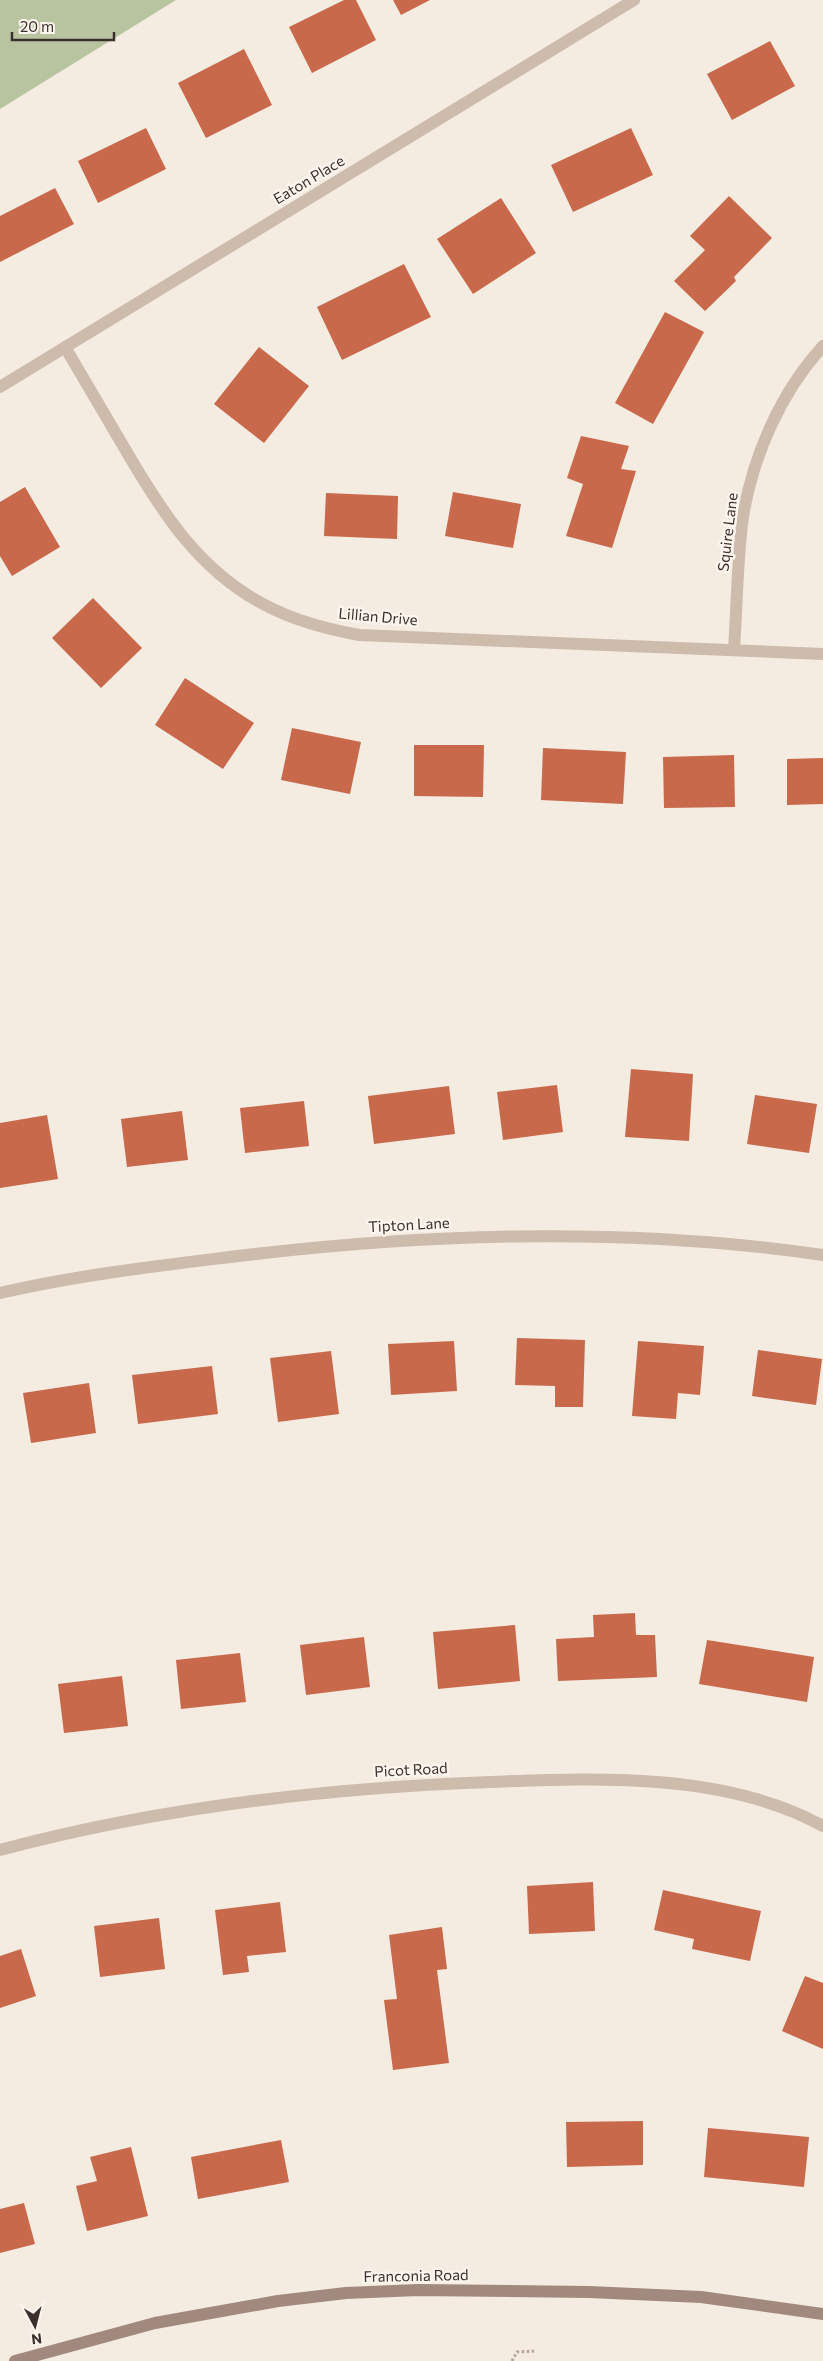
<svg xmlns="http://www.w3.org/2000/svg" width="823" height="2361" viewBox="0 0 823 2361" font-family="Commissioner,sans-serif">
<rect width="100%" height="100%" fill="#f4ebe1"/>
<path fill="#b8c4a0" d="M 0,0 L 176,0 L 0,109 Z"/>
<path fill="#c8694b" d="M 344,0 L 356,0 L 376,40 L 312,73 L 289,27 Z
M 393,0 L 430,0 L 401,15 Z
M 770,41 L 795,86 L 732,120 L 707,74 Z
M 244,49 L 272,105 L 206,138 L 178,83 Z
M 146,128 L 166,169 L 98,203 L 78,161 Z
M 631,128 L 653,175 L 573,212 L 551,165 Z
M 55,188 L 74,224 L 0,262 L 0,216 Z
M 729,196 L 772,238 L 734,277 L 736,281 L 705,311 L 674,281 L 705,250 L 690,236 Z
M 501,198 L 536,253 L 473,294 L 437,239 Z
M 404,264 L 431,317 L 342,360 L 317,307 Z
M 665,312 L 704,332 L 653,424 L 615,403 Z
M 259,347 L 309,386 L 264,443 L 214,404 Z
M 581,436 L 629,446 L 621,469 L 636,471 L 612,548 L 566,536 L 583,484 L 567,478 Z
M 25,487 L 60,547 L 12,576 L 0,556 L 0,502 Z
M 453,492 L 521,504 L 513,548 L 445,536 Z
M 326,493 L 398,496 L 397,539 L 324,536 Z
M 93,598 L 142,648 L 101,688 L 52,638 Z
M 185,678 L 254,723 L 223,769 L 155,725 Z
M 292,728 L 361,742 L 350,794 L 281,780 Z
M 414,745 L 484,745 L 483,797 L 414,796 Z
M 543,748 L 626,752 L 623,804 L 541,800 Z
M 734,755 L 735,807 L 664,808 L 663,757 Z
M 823,758 L 823,804 L 787,805 L 787,759 Z
M 631,1069 L 693,1074 L 689,1141 L 625,1137 Z
M 557,1085 L 563,1132 L 503,1140 L 497,1092 Z
M 449,1086 L 455,1134 L 374,1144 L 368,1096 Z
M 755,1095 L 817,1104 L 809,1153 L 747,1144 Z
M 304,1101 L 309,1146 L 245,1153 L 240,1108 Z
M 182,1111 L 188,1160 L 127,1167 L 121,1119 Z
M 47,1115 L 58,1179 L 0,1188 L 0,1123 Z
M 517,1338 L 585,1340 L 583,1407 L 555,1407 L 555,1386 L 515,1385 Z
M 454,1341 L 457,1391 L 391,1395 L 388,1344 Z
M 638,1341 L 704,1346 L 700,1395 L 678,1393 L 676,1419 L 632,1416 Z
M 758,1350 L 822,1359 L 816,1405 L 752,1396 Z
M 331,1351 L 339,1414 L 278,1422 L 270,1358 Z
M 212,1366 L 218,1414 L 138,1424 L 132,1375 Z
M 89,1383 L 96,1433 L 31,1443 L 23,1393 Z
M 635,1613 L 636,1635 L 655,1635 L 657,1677 L 558,1681 L 556,1639 L 594,1637 L 593,1615 Z
M 515,1625 L 520,1681 L 438,1689 L 433,1632 Z
M 364,1637 L 370,1687 L 306,1695 L 300,1645 Z
M 707,1640 L 814,1657 L 807,1702 L 699,1684 Z
M 240,1653 L 246,1702 L 181,1709 L 176,1660 Z
M 122,1676 L 128,1726 L 64,1733 L 58,1684 Z
M 593,1882 L 595,1931 L 529,1934 L 527,1886 Z
M 663,1890 L 761,1911 L 750,1961 L 692,1949 L 694,1939 L 654,1930 Z
M 280,1902 L 286,1952 L 247,1956 L 249,1972 L 223,1975 L 215,1910 Z
M 159,1918 L 165,1969 L 100,1977 L 94,1926 Z
M 442,1927 L 447,1969 L 437,1970 L 449,2063 L 393,2070 L 384,2000 L 397,1999 L 389,1935 Z
M 21,1949 L 36,1996 L 0,2008 L 0,1956 Z
M 805,1976 L 823,1983 L 823,2049 L 782,2031 Z
M 643,2121 L 643,2165 L 567,2167 L 566,2122 Z
M 708,2128 L 809,2137 L 804,2187 L 704,2177 Z
M 281,2140 L 289,2182 L 198,2199 L 191,2157 Z
M 131,2147 L 148,2216 L 87,2231 L 76,2186 L 97,2181 L 90,2157 Z
M 24,2203 L 35,2244 L 0,2253 L 0,2209 Z"/>
<g fill="none" stroke-linecap="round" stroke-linejoin="round">
<path stroke="#b9a596" stroke-width="3" stroke-dasharray="2.5 2.5" stroke-linecap="butt" d="M 512,2361 L 517,2352 L 534,2351"/>
<path stroke="#cdbbac" stroke-width="12" d="M 65,347 C 85,381 105,415 125,449 C 161,511 199,571 265,605 C 295,621 326,629 359,635 L 823,654
M 0,387 L 634,0
M 734,650 C 737,606 737,560 743,517 C 753,455 781,392 823,346
M 0,1293 C 73,1276 148,1267 222,1258 C 420,1233 625,1226 823,1255
M 0,1850 C 160,1807 325,1788 490,1782 C 598,1778 725,1772 823,1826"/>
<path stroke="#a18a7d" stroke-width="12" d="M 15,2361 L 155,2323 L 278,2301 L 346,2293 L 418,2290 L 589,2292 L 701,2297 L 823,2314"/>
</g>
<g text-anchor="middle" stroke-width="5" stroke-linejoin="round" paint-order="stroke">
<g font-size="15" fill="#3b302b" stroke="#fbf5ee">
<text transform="translate(309 180) rotate(-31)" y="5">Eaton Place</text>
<text transform="translate(728 532) rotate(-83)" y="5">Squire Lane</text>
<text transform="translate(378 617) rotate(5)" y="5">Lillian Drive</text>
<text transform="translate(409 1225) rotate(-3)" y="5">Tipton Lane</text>
<text transform="translate(411 1770) rotate(-3)" y="5">Picot Road</text>
<text transform="translate(416 2276) rotate(-1)" y="5">Franconia Road</text>
</g>
</g>
<g transform="translate(35 2326) rotate(173)" stroke="#fbf5ee" stroke-width="4" paint-order="stroke">
<path d="M0-4L9 19L0 12L-9 19Z" fill="#3b302b"/>
<text y="-8" font-size="14" font-weight="bold" text-anchor="middle" fill="#3b302b">N</text>
</g>
<path d="M12 32v8h102v-8" fill="none" stroke="#3b302b" stroke-width="2.5"/>
<text x="20" y="32" font-size="15" fill="#3b302b" stroke="#fbf5ee" stroke-width="4" paint-order="stroke">20 m</text>
</svg>
